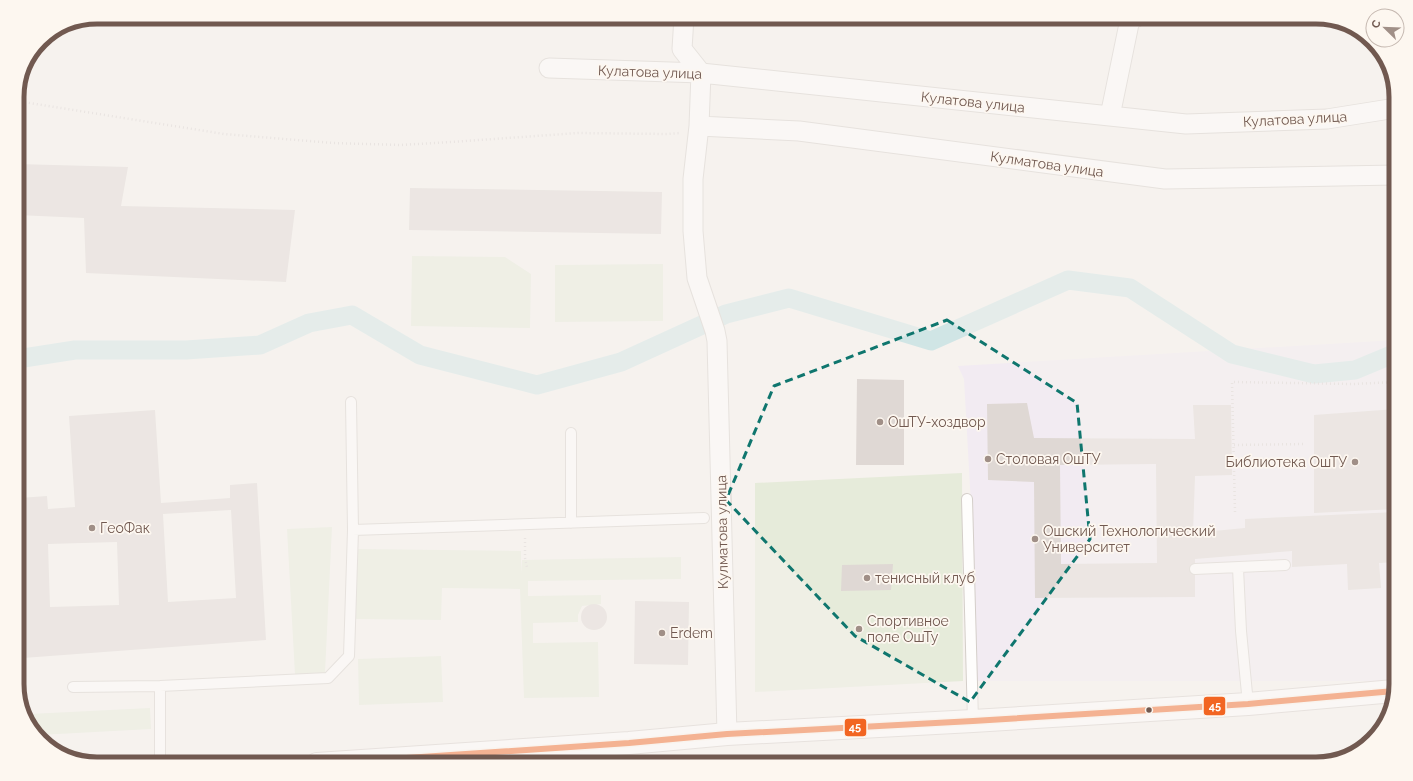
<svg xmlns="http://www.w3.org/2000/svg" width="1413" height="781" viewBox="0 0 1413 781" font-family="Raleway,sans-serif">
<rect width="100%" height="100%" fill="#f6f2ee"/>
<path fill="#f2ebf2" d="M 1396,340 L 1396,681 L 972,681 L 971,505 L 964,379 L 958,366 Z"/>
<path fill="#e6ebda" d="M 412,256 L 505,257 L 531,274 L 530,328 L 411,326 Z
M 663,264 L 663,321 L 555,322 L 555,265 Z
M 962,473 L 963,681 L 755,692 L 755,483 Z
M 332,527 L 325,673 L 295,675 L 287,529 Z
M 355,549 L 521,551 L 521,573 L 522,560 L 681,557 L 681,579 L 528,581 L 528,596 L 601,595 L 601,604 L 582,606 L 578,615 L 578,622 L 533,623 L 533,643 L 598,642 L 599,697 L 524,698 L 520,589 L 442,588 L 441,620 L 354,619 Z
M 441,656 L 443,702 L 359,705 L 358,659 Z
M 150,708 L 151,729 L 39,735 L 29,725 L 29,714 Z"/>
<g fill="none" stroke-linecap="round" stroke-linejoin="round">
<path stroke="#d0e5e5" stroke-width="19" d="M 17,359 L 75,350 L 186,350 L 260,345 L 309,323 L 352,315 L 420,355 L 537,385 L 621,362 L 726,314 L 789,298 L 931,341 L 1068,280 L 1130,288 L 1232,354 L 1314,374 L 1355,370 L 1396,353"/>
</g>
<path fill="#dfd8d4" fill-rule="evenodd" d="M 17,164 L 128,167 L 121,206 L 295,210 L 286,282 L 86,273 L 84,218 L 17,215 Z
M 410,188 L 662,192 L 661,234 L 409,230 Z
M 857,379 L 904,380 L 904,465 L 856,465 Z
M 1027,403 L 1034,438 L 1195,439 L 1193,405 L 1231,405 L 1232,475 L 1195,476 L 1193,533 L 1245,528 L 1245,519 L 1396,512 L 1396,562 L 1379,563 L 1381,588 L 1348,590 L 1347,564 L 1292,567 L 1292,551 L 1195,559 L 1195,597 L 1035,598 L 1034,482 L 988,480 L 987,404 ZM 1156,464 L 1157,563 L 1061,564 L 1060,465 Z
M 1396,409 L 1396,509 L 1314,513 L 1314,415 Z
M 155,410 L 161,503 L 230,498 L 230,485 L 257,483 L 266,640 L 23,658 L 19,498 L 47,496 L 48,509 L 75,507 L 69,416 ZM 231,510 L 236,598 L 168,602 L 163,514 ZM 117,542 L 119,605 L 50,607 L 48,544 Z
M 893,564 L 891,590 L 841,591 L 842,565 Z
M 635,601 L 689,602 L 688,665 L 634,664 Z
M581 617a13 13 0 1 1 26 0a13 13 0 1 1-26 0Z"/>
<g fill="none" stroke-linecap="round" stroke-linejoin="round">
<defs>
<path id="lane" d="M 571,433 L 571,523
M 967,499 L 973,721
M 353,530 L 704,518
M 1238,568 L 1241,631 L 1248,704
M 1195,569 L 1285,565
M 160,686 L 160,764
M 73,687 L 160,686 L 328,678 L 349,656 L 353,530 L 351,402"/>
<path id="street" d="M 684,17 L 682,49 L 701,73 L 699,126 L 693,179 L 693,231 L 697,278 L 715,331 L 717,341 L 727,734
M 549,68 L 701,73 L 1186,124 L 1327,119 L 1396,108
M 1110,116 L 1130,19 L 1137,17
M 699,126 L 799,131 L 1165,179 L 1396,175"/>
<path id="secondary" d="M 317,764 L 629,743 L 727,734 L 973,721 L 1248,704 L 1394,691"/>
</defs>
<use href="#lane" stroke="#d4cec9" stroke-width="12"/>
<use href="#street" stroke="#d4cec9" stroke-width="21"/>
<use href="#secondary" stroke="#d6ceca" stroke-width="24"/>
<path stroke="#d9d2d0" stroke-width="2.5" stroke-dasharray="1 3" stroke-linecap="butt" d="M 17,101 L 224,134 L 333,143 L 400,145 L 451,142 L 578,133 L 666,134 L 680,133
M 1234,445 L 1305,444
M 1235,512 L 1232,382 L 1353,384 L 1396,382
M 525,538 L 525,558 L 527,567
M 708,764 L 758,761 L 767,764"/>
<use href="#lane" stroke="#fefdfc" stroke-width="10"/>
<use href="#street" stroke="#fefdfc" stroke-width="19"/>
<use href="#secondary" stroke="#fefdfc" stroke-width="22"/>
<defs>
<path id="bus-1" d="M 317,764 L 629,743 L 727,734 L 973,721 L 1248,704 L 1394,691"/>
</defs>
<use href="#bus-1" stroke="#fdf7f0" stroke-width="9"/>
<use href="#bus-1" stroke="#f26522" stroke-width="6"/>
</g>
<path d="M0 0H1413V781H0ZM 947,320 L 1077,403 L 1090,539 L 970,702 L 855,636 L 726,500 L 774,386 Z" fill="#f6f2ee" fill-opacity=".55" fill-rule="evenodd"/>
<path fill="none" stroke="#0f766e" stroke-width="3" stroke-dasharray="8 5" stroke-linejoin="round" d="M 947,320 L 1077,403 L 1090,539 L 970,702 L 855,636 L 726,500 L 774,386 Z"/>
<g fill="#a08f87" stroke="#fdf7f0" stroke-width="1.5">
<circle cx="880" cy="422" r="4"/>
<circle cx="988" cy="459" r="4"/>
<circle cx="1355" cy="462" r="4"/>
<circle cx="92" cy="528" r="4"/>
<circle cx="1035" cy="539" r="4"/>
<circle cx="867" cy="578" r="4"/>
<circle cx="859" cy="629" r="4"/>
<circle cx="662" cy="633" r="4"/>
</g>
<circle fill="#715950" stroke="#fdf7f0" stroke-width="1.5" cx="1149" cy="710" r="3.5"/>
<g text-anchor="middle" stroke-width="3.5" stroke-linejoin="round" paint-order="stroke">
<g font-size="14" fill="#715950" stroke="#fdf7f0">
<text transform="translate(650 72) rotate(2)" y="5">Кулатова улица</text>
<text transform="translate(973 102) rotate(6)" y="5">Кулатова улица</text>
<text transform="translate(1295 119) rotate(-3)" y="5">Кулатова улица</text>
<text transform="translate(1047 164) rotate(8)" y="5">Кулматова улица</text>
<text transform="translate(722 532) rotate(-91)" y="5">Кулматова улица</text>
</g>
<g font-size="14" fill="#715950" stroke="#fdf7f0" text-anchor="start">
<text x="888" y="427">ОшТУ-хоздвор</text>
<text x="996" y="464">Столовая ОшТУ</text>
<text x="1347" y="467" text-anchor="end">Библиотека ОшТУ</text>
<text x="100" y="533">ГеоФак</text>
<text x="1043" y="536">Ошский Технологический<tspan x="1043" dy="16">Университет</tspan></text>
<text x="875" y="583">тенисный клуб</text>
<text x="867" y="626">Спортивное<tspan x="867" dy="16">поле ОшТу</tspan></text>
<text x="670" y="638">Erdem</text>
</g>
</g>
<path d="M0 0H1413V781H0ZM97 24H1316A73 73 0 0 1 1389 97V684A73 73 0 0 1 1316 757H97A73 73 0 0 1 24 684V97A73 73 0 0 1 97 24Z" fill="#fdf7f0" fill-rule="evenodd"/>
<path fill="none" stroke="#715950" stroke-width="5" d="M97 24H1316A73 73 0 0 1 1389 97V684A73 73 0 0 1 1316 757H97A73 73 0 0 1 24 684V97A73 73 0 0 1 97 24Z"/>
<g stroke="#fdf7f0" stroke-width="1.5">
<rect x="1203" y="696" width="23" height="20" rx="4" fill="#f26522"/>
<rect x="844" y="718" width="23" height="19" rx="4" fill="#f26522"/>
</g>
<g font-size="11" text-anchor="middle" font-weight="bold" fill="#fff">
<text x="1215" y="710">45</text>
<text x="855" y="731">45</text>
</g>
<g transform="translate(1385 28) rotate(293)"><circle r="19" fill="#fdf7f0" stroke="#c5b8b0"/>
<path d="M0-3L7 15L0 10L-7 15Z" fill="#a08f87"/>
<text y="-6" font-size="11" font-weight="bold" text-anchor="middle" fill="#715950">С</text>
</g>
</svg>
